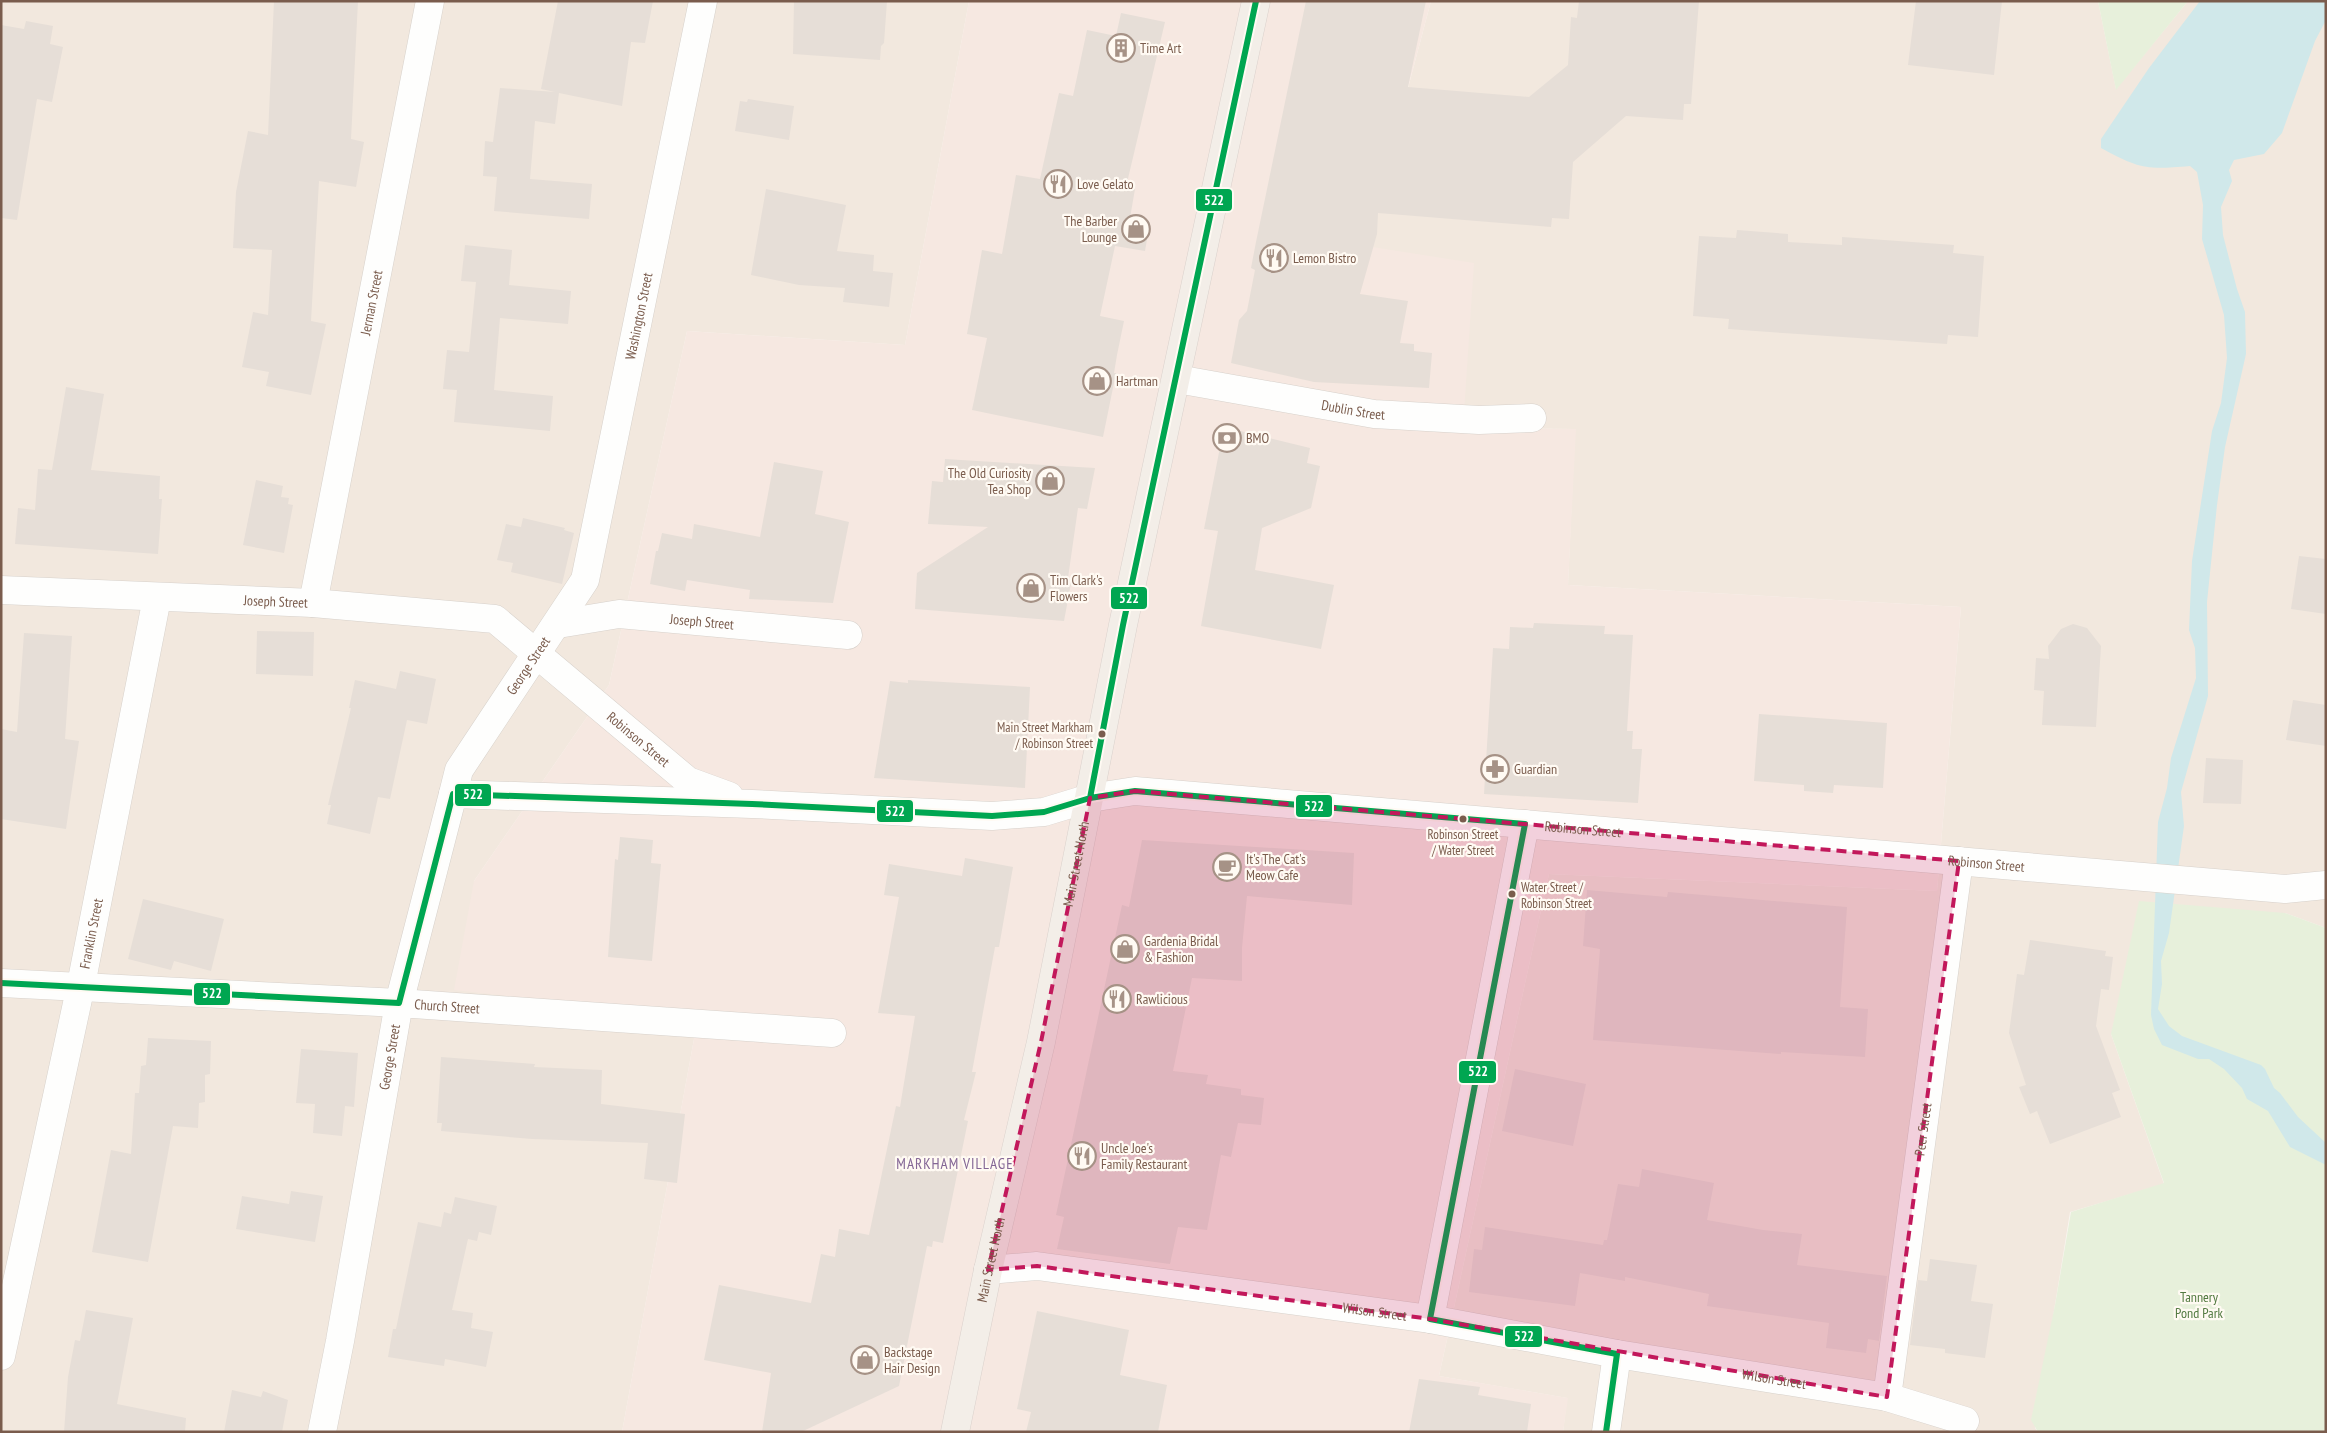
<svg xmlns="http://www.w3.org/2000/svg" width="2327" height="1433" viewBox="0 0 2327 1433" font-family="'PT Sans Narrow',sans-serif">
<rect width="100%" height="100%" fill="#f9f5f0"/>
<path fill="#f2e8de" d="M 1,1 L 969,1 L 905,345 L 687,331 L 609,685 L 474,881 L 698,1017 L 622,1432 L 1,1432 Z
M 1431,1 L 2098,1 L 2116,89 L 2188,1 L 2326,1 L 2326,928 L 2285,913 L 2111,1034 L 2164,1184 L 2070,1212 L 2035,1428 L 2038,1432 L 1563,1432 L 1567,1398 L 1439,1376 L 1549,874 L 1937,891 L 1961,607 L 1568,585 L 1575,429 L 1463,428 L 1366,247 Z"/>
<path fill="#f6e8e1" d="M 969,1 L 1431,1 L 1366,246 L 1474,263 L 1463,428 L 1576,429 L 1568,585 L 1961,607 L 1937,891 L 1549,874 L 1439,1376 L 1568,1398 L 1563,1432 L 622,1432 L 698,1017 L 454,990 L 474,881 L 609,685 L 687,331 L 905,345 Z"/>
<path fill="#e7f0db" d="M 2098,1 L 2188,1 L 2116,90 Z
M 2139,901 L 2285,913 L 2326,928 L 2326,1432 L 2038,1432 L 2031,1420 L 2055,1305 L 2071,1212 L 2164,1183 L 2111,1034 Z"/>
<path fill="#d0e8ea" d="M 2200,1 L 2326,1 L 2326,20 L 2315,41 L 2282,133 L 2264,154 L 2234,160 L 2229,170 L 2232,181 L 2221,207 L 2223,235 L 2237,289 L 2245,312 L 2246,354 L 2225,447 L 2217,505 L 2207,602 L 2208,696 L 2181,792 L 2184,826 L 2169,933 L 2161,961 L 2162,984 L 2158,1009 L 2169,1026 L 2182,1036 L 2261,1065 L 2265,1069 L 2274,1088 L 2280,1093 L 2298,1117 L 2326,1143 L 2326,1165 L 2290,1147 L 2268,1111 L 2247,1099 L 2242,1088 L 2224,1069 L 2209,1059 L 2198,1059 L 2162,1045 L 2154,1029 L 2151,1015 L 2158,822 L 2167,788 L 2171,758 L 2196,678 L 2195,648 L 2189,630 L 2192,561 L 2212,431 L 2221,403 L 2227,358 L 2224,315 L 2202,239 L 2203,205 L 2197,172 L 2190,166 C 2146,170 2140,169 2101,148 L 2101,139 L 2149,68 Z"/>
<path fill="#e6ded7" d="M 274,1 L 358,1 L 351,139 L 364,142 L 356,187 L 319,181 L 311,321 L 326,324 L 311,395 L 266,386 L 269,372 L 242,367 L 253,312 L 268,315 L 272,250 L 233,248 L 236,192 L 248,131 L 268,135 Z
M 558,1 L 653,1 L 645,43 L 631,42 L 622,106 L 559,93 L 555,124 L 535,121 L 530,179 L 592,184 L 589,219 L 494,211 L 497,177 L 483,176 L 485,141 L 493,142 L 500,88 L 555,92 L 541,89 Z
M 794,1 L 887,1 L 884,43 L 881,46 L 880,60 L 793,54 Z
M 1306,1 L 1426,1 L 1408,87 L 1529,97 L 1568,65 L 1571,17 L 1577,18 L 1579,1 L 1699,1 L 1691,104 L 1684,104 L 1683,120 L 1626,116 L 1573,162 L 1569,219 L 1552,218 L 1551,227 L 1378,213 L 1377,234 L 1360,294 L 1408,301 L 1400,343 L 1414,344 L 1414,351 L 1432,353 L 1429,388 L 1314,382 L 1231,363 L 1239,320 L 1247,311 L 1255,270 L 1251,268 L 1256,242 Z
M 1916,1 L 2002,1 L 1994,75 L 1908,65 Z
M 1121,13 L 1165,22 L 1126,187 L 1135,189 L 1130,218 L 1150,222 L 1145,251 L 1115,246 L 1100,316 L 1124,321 L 1117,355 L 1114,373 L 1116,373 L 1103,437 L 972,410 L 987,338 L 967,334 L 982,250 L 1002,254 L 1016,175 L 1040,179 L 1059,93 L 1073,96 L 1087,30 L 1116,36 Z
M 26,21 L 53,26 L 50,44 L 63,47 L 52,102 L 37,99 L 17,220 L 1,218 L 1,25 L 24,29 Z
M 748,99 L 794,106 L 789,140 L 735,131 L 740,101 L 747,102 Z
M 766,189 L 846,205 L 837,251 L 874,255 L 873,271 L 893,273 L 889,307 L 843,302 L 845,288 L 799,285 L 751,275 Z
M 1737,230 L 1788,234 L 1788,242 L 1842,245 L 1842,237 L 1954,245 L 1953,253 L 1984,256 L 1978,337 L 1948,335 L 1947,344 L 1783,333 L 1728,329 L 1729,319 L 1693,316 L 1699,236 L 1736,238 Z
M 465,245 L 512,250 L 509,285 L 571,291 L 568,324 L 500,318 L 494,390 L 553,396 L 550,431 L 454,422 L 457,390 L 443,389 L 447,350 L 469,352 L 476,282 L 461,281 Z
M 66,387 L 104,394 L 91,470 L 160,476 L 159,499 L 162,499 L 158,554 L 15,544 L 18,508 L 35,510 L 38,469 L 52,470 Z
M 1224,427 L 1310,448 L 1307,463 L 1320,466 L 1311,508 L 1262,528 L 1255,570 L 1334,585 L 1321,649 L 1201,626 L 1218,531 L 1204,529 Z
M 945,459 L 1095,468 L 1087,509 L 1078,508 L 1068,578 L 1072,578 L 1064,621 L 915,609 L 917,573 L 988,527 L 928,524 L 932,481 L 943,482 Z
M 774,462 L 823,471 L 815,514 L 849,522 L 833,603 L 749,599 L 750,590 L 687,580 L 685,591 L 650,584 L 656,551 L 658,551 L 662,533 L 692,539 L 694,524 L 760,537 Z
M 256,480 L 283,486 L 281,497 L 289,498 L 288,504 L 293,505 L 284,553 L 243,545 Z
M 523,518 L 565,528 L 564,530 L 574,533 L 562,584 L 511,572 L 513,563 L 497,560 L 506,524 L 521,527 Z
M 2299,556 L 2326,559 L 2326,614 L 2291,609 Z
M 1534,623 L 1605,626 L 1604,634 L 1633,635 L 1627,731 L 1633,731 L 1632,749 L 1642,749 L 1638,803 L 1484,794 L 1493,648 L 1509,649 L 1510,627 L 1533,628 Z
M 2073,624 L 2087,628 L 2101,646 L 2096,727 L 2042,725 L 2044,691 L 2034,690 L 2036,658 L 2049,659 L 2048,646 L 2061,629 Z
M 257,631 L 314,632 L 313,676 L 256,674 Z
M 24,633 L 72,636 L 65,739 L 79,741 L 66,829 L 1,819 L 1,729 L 17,732 Z
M 400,671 L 436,679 L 427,724 L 407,720 L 390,799 L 378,797 L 370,834 L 327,824 L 331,805 L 328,805 L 351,708 L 349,708 L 355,680 L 396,689 Z
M 908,680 L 1030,687 L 1025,788 L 874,778 L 890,681 L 908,683 Z
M 2293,700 L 2326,705 L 2326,746 L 2286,740 Z
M 1759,714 L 1887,723 L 1883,788 L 1834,785 L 1833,793 L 1804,791 L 1804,785 L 1754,781 Z
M 2206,758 L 2243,760 L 2241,804 L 2203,803 Z
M 620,837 L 653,840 L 651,863 L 661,864 L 652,961 L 608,957 L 615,859 L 618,860 Z
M 1142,840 L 1354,853 L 1352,905 L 1247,896 L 1242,948 L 1242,981 L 1192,978 L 1173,1071 L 1208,1075 L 1206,1084 L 1241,1089 L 1241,1095 L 1264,1098 L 1261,1125 L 1238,1123 L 1231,1157 L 1221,1155 L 1207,1230 L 1178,1227 L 1170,1264 L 1057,1249 L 1064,1217 L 1056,1215 L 1122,905 L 1129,907 Z
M 965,858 L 1013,867 L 999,947 L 995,947 L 972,1072 L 976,1072 L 964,1120 L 968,1121 L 943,1243 L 933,1241 L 932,1247 L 927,1246 L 899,1386 L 801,1432 L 762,1432 L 771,1373 L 704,1360 L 719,1285 L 811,1303 L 821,1254 L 835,1257 L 839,1229 L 869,1235 L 896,1106 L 900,1107 L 915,1016 L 878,1013 L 899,897 L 884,895 L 889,864 L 962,876 Z
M 1587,890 L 1667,897 L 1668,892 L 1847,907 L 1840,1007 L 1868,1009 L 1865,1057 L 1781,1052 L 1781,1054 L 1593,1040 L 1600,949 L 1583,946 Z
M 143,899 L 224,919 L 211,971 L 174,961 L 171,970 L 128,959 Z
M 2030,940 L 2106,951 L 2105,956 L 2113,957 L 2109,990 L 2101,989 L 2096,1026 L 2120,1090 L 2112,1093 L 2121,1117 L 2050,1144 L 2037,1111 L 2030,1114 L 2019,1087 L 2026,1085 L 2009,1033 L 2017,974 L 2024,975 Z
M 148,1038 L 211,1041 L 210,1074 L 205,1075 L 205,1102 L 199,1103 L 198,1128 L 173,1126 L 148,1262 L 92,1252 L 111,1150 L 131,1154 L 135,1093 L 139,1093 L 141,1066 L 146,1065 Z
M 301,1049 L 358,1053 L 354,1107 L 345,1106 L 342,1136 L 313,1133 L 315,1104 L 296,1103 Z
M 441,1057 L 535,1064 L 534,1067 L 602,1070 L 601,1104 L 685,1114 L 677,1183 L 644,1179 L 648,1143 L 532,1139 L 441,1131 L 442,1123 L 437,1123 Z
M 1515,1069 L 1586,1084 L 1573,1146 L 1502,1131 Z
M 1642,1169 L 1714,1183 L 1707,1220 L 1763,1230 L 1802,1234 L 1797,1265 L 1887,1276 L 1879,1341 L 1868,1339 L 1866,1353 L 1826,1348 L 1829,1323 L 1707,1306 L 1709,1294 L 1625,1277 L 1625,1281 L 1580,1273 L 1575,1306 L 1469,1292 L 1474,1249 L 1482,1250 L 1485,1227 L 1603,1245 L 1604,1240 L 1607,1240 L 1618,1184 L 1639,1187 Z
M 291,1191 L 323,1196 L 315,1242 L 236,1229 L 242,1196 L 289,1204 Z
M 455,1197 L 497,1206 L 491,1235 L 479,1232 L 477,1241 L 468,1239 L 452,1310 L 473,1313 L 471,1328 L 493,1332 L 486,1367 L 445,1359 L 444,1366 L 388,1357 L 393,1329 L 396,1329 L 418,1222 L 441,1227 L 444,1212 L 451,1214 Z
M 1930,1259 L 1977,1265 L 1971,1301 L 1993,1304 L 1985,1358 L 1945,1353 L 1945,1349 L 1910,1345 L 1918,1280 L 1927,1281 Z
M 86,1310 L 133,1318 L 117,1404 L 186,1418 L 185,1432 L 64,1432 L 68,1377 L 75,1340 L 80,1341 Z
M 1037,1311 L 1129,1330 L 1120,1375 L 1167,1385 L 1158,1432 L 1026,1432 L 1031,1412 L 1017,1409 Z
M 1419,1379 L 1480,1387 L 1478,1395 L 1531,1404 L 1527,1432 L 1409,1432 Z
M 232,1390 L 261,1397 L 263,1391 L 288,1400 L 282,1432 L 224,1432 Z"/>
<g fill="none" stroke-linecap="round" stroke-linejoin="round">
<defs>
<g id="minor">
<path id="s1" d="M 1177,379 L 1374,414 L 1479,420 L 1532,418"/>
<path id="s2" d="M 313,603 L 430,1"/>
<path id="s3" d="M 558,624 L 619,614 L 848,635"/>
<path id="s4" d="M 453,794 L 459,770 L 585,580 L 703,1"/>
<path id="s5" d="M 1090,798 L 1135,791 L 2285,889 L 2326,885"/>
<path id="s6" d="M 988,1270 L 1037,1266 L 1430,1319 L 1617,1354 L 1887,1397 L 1965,1421"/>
<path d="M 1430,1319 L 1525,824"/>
<path id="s7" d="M 1,1356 L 81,985 L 157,598"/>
<path id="s8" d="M 1887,1397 L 1959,861"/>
<path id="s9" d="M 322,1432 L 340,1341 L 399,1003 L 832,1033"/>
<path d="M 1606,1432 L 1617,1354"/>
</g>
<g id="tertiary">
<path id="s10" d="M 1,590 L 313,603 L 495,619 L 688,781 L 729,796"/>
<path d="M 1,983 L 399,1003 L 453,794 L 752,804 L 992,816 L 1044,812 L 1090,798"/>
</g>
<g id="primary">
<path id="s11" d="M 955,1432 L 988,1270 L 1041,1042 L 1123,625 L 1256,1"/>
</g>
</defs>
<use href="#minor" stroke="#d7d1cb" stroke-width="29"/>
<use href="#tertiary" stroke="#d7d1cb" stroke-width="29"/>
<use href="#primary" stroke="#dad1cc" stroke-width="29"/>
<use href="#minor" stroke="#fefefd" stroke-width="28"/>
<use href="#tertiary" stroke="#fefefd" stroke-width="28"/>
<use href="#primary" stroke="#f3eee8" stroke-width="28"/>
<defs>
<path id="bus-1" d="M 1090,798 L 1123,625 L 1256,1
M 1,983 L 399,1003 L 453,794 L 752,804 L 992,816 L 1044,812 L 1090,798 L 1135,791 L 1525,824
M 1430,1319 L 1525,824
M 1430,1319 L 1617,1354
M 1606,1432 L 1617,1354"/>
</defs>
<use href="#bus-1" stroke="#fffaf3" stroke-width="10"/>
<use href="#bus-1" stroke="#00a651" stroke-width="6"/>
</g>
<path fill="#c2185b" fill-opacity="0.2" stroke="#c2185b" stroke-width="4" stroke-dasharray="10 6" stroke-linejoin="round" d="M 1135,791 L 1959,861 L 1887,1397 L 1430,1319 L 1037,1266 L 988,1270 L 1041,1042 L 1090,798 Z"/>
<defs>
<symbol id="building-ring" viewBox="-11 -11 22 22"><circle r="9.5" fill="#fffaf3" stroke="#a69286" stroke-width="1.5"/><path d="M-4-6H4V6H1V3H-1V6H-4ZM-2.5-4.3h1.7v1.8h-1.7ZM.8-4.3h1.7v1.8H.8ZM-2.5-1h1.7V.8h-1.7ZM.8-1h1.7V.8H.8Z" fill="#a69286"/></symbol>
<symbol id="restaurant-ring" viewBox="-11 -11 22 22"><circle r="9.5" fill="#fffaf3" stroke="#a69286" stroke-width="1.5"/><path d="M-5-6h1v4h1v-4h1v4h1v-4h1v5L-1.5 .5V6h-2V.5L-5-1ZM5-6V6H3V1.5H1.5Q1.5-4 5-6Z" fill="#a69286"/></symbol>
<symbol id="shop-ring" viewBox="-11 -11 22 22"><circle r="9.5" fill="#fffaf3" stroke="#a69286" stroke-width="1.5"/><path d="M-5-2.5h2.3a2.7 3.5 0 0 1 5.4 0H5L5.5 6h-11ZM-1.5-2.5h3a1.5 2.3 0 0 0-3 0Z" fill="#a69286"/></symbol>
<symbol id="bank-ring" viewBox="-11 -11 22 22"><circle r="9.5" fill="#fffaf3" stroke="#a69286" stroke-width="1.5"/><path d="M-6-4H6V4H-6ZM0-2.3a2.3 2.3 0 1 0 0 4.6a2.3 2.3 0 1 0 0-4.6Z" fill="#a69286"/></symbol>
<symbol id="pharmacy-ring" viewBox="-11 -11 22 22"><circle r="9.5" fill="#fffaf3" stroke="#a69286" stroke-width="1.5"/><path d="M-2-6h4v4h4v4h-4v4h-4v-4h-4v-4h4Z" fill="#a69286"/></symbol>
<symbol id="cafe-ring" viewBox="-11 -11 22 22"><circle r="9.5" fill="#fffaf3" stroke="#a69286" stroke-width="1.5"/><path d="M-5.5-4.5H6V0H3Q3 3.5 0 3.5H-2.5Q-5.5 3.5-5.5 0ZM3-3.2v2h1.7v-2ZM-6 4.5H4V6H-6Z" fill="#a69286"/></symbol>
</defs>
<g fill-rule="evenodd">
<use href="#building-ring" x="1105" y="32" width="32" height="32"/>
<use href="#restaurant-ring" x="1042" y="168" width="32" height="32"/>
<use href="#shop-ring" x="1120" y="213" width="32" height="32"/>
<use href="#restaurant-ring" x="1258" y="242" width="32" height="32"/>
<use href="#shop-ring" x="1081" y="365" width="32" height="32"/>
<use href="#bank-ring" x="1211" y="422" width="32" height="32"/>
<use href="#shop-ring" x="1034" y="465" width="32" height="32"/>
<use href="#shop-ring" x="1015" y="572" width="32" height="32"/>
<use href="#pharmacy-ring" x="1479" y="753" width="32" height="32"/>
<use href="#cafe-ring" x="1211" y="851" width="32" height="32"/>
<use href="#shop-ring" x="1109" y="933" width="32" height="32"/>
<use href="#restaurant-ring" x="1101" y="983" width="32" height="32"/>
<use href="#restaurant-ring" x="1066" y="1140" width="32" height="32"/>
<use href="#shop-ring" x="849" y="1344" width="32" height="32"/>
</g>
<g fill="#7a5c4d" stroke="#fffaf3" stroke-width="2">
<circle cx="1102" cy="734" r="4.5"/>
<circle cx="1463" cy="819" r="4.5"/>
<circle cx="1512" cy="894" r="4.5"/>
</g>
<g text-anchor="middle" stroke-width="4.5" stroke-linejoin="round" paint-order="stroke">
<g font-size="13" fill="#7a5c4d" stroke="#fffaf3" text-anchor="end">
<text x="1093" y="732">Main Street Markham<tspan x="1093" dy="16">/ Robinson Street</tspan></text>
<text x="1463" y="839" text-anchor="middle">Robinson Street<tspan x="1463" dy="16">/ Water Street</tspan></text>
<text x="1521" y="892" text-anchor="start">Water Street /<tspan x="1521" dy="16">Robinson Street</tspan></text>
</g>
<g font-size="14" fill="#7a5c4d" stroke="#fffaf3" text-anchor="start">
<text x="1140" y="53">Time Art</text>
<text x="1077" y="189">Love Gelato</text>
<text x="1117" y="226" text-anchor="end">The Barber<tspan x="1117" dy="16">Lounge</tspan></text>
<text x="1293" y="263">Lemon Bistro</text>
<text x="1116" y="386">Hartman</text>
<text x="1246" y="443">BMO</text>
<text x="1031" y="478" text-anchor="end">The Old Curiosity<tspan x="1031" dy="16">Tea Shop</tspan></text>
<text x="1050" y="585">Tim Clark's<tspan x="1050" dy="16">Flowers</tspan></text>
<text x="1514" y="774">Guardian</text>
<text x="1246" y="864">It's The Cat's<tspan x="1246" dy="16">Meow Cafe</tspan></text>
<text x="1144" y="946">Gardenia Bridal<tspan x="1144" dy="16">&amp; Fashion</tspan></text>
<text x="1136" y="1004">Rawlicious</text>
<text x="1101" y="1153">Uncle Joe's<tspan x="1101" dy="16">Family Restaurant</tspan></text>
<text x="884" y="1357">Backstage<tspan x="884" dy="16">Hair Design</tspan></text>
</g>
<g font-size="14" fill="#7a5c4d" stroke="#fffaf3">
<text dy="5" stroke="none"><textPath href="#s2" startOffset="306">Jerman Street</textPath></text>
<text dy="5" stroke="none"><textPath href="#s4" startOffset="522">Washington Street</textPath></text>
<text dy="5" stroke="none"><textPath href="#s1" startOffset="179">Dublin Street</textPath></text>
<text dy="5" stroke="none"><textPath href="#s10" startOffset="275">Joseph Street</textPath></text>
<text dy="5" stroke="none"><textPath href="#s3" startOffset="145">Joseph Street</textPath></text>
<text dy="5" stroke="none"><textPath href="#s4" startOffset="150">George Street</textPath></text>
<text dy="5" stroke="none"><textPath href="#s10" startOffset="682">Robinson Street</textPath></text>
<text dy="5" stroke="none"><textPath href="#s5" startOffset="495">Robinson Street</textPath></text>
<text dy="5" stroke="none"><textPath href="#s5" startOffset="900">Robinson Street</textPath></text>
<text dy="5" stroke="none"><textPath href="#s11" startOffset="581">Main Street North</textPath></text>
<text dy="5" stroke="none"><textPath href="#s7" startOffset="432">Franklin Street</textPath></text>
<text dy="5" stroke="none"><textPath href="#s9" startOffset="484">Church Street</textPath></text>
<text dy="5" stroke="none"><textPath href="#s9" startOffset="381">George Street</textPath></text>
<text dy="5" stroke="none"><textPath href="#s8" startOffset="270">Peer Street</textPath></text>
<text dy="5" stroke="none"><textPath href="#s11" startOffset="176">Main Street North</textPath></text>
<text dy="5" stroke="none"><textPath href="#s6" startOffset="390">Wilson Street</textPath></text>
<text dy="5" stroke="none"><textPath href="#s6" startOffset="795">Wilson Street</textPath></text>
</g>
<g font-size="14" fill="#537a41" stroke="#fffaf3">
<text x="2199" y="1302">Tannery<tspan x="2199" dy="16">Pond Park</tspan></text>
</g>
<g font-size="15" letter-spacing="1" fill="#846695" stroke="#fffaf3">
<text x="955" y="1169">MARKHAM VILLAGE</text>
</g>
</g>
<g stroke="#fffaf3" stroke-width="2">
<rect x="1195" y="188" width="38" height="24" rx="5" fill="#00a651"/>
<rect x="1110" y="586" width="38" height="24" rx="5" fill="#00a651"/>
<rect x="454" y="783" width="38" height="24" rx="5" fill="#00a651"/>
<rect x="1295" y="794" width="38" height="24" rx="5" fill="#00a651"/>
<rect x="876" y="799" width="38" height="24" rx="5" fill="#00a651"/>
<rect x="193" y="982" width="38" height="24" rx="5" fill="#00a651"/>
<rect x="1458" y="1060" width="39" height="24" rx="5" fill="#00a651"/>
<rect x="1504" y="1325" width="39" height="23" rx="5" fill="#00a651"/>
</g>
<g font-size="14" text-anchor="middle" font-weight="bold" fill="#fff">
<text x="1214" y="205">522</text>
<text x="1129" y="603">522</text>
<text x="473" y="799">522</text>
<text x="1314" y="811">522</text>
<text x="895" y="816">522</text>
<text x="212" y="998">522</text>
<text x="1478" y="1076">522</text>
<text x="1524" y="1341">522</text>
</g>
<rect width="2327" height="1433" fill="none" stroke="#7a5c4d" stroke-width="5"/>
</svg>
